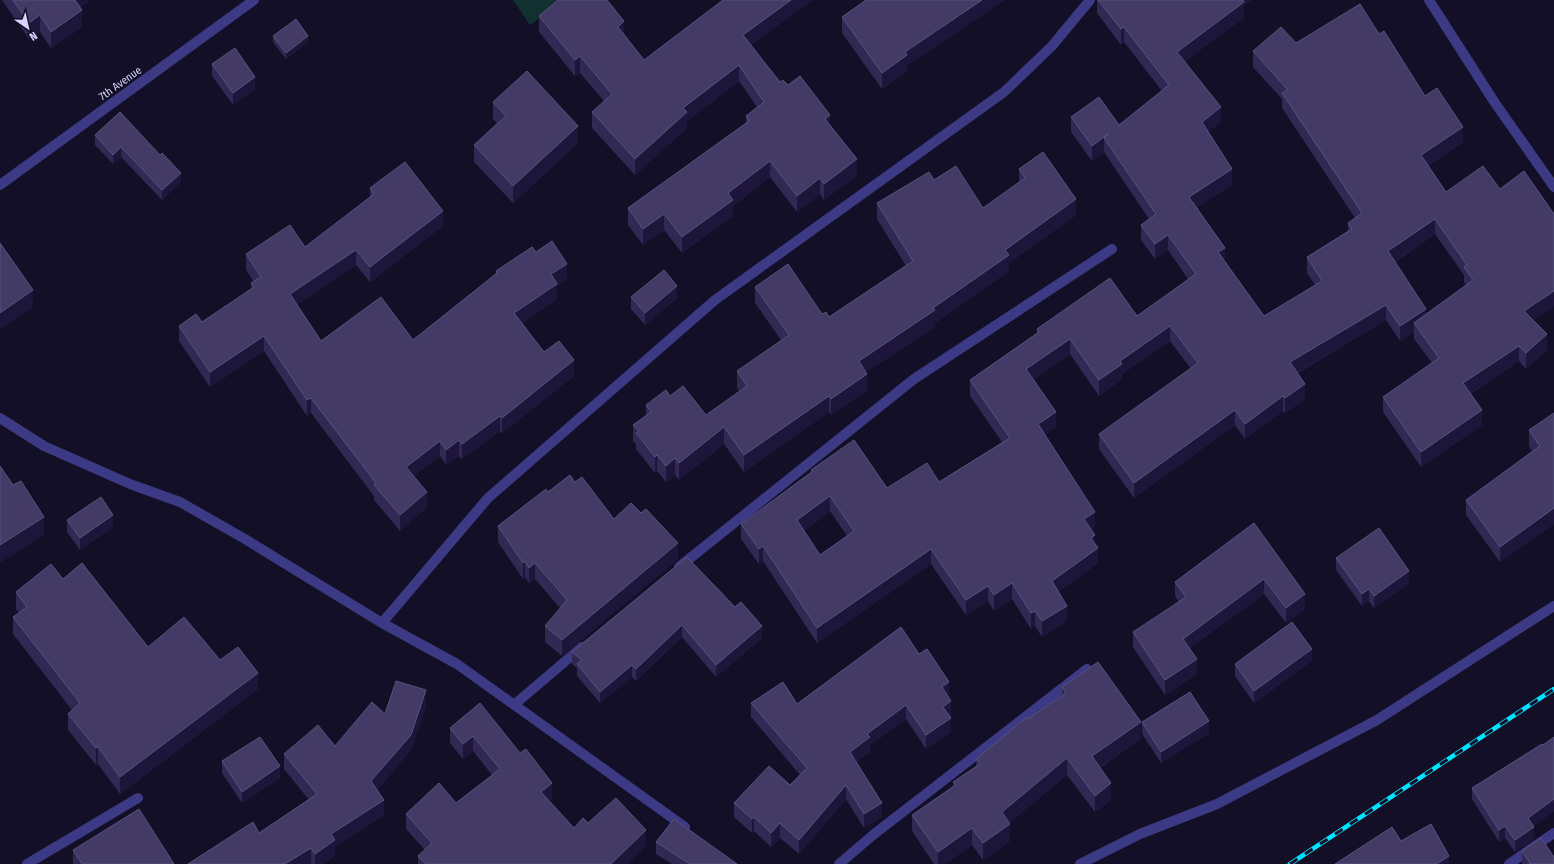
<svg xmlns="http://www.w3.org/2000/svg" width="1554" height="864" viewBox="0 0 1554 864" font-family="'Fira Sans Condensed',sans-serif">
<rect width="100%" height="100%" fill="#130f26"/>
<path fill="#12302f" d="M 513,0 L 565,0 L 530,25 Z"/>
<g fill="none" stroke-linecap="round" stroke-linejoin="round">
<path stroke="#3d3a85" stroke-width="10" d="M 1429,0 L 1495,103 L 1554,187
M 0,185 L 254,0
M 0,418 L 44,446 L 130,484 L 180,502 L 245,539 L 382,623 L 457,664 L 685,827
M 679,567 L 914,379 L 1112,249
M 382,623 L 488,498 L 715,300 L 1004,92 L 1052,46 L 1090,0
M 515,704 L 582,647
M 27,864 L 138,798
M 839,864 L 873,835 L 1087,669
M 1080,864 L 1140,834 L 1217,804 L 1377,720 L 1554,606
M 1509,864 L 1554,833"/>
<defs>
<path id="rail" d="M 1290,864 L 1554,689"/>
</defs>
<use href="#rail" stroke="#00e5ff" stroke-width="4.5"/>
<use href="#rail" stroke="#130f26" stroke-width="3" stroke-dasharray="9" stroke-linecap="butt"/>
</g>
<path fill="#312854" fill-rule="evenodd" d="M 2,0 L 90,0 L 80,7 L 82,27 L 51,48 L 40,32 L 29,39 Z
M 1097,0 L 1251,0 L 1244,5 L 1244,18 L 1185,61 L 1221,122 L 1208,132 L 1232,185 L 1197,207 L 1225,262 L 1264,316 L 1315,285 L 1307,273 L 1307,257 L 1348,231 L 1348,223 L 1355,218 L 1282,108 L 1282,99 L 1253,67 L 1253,51 L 1296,43 L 1379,34 L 1425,96 L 1463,142 L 1428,166 L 1446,192 L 1500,189 L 1554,214 L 1554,306 L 1533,320 L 1547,350 L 1526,369 L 1519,361 L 1470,394 L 1482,425 L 1421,467 L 1383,412 L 1383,397 L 1432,363 L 1414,339 L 1414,332 L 1400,341 L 1386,320 L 1298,373 L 1305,399 L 1285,413 L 1283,411 L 1245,439 L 1235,425 L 1134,498 L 1099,449 L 1099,434 L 1191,369 L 1170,341 L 1122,374 L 1122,379 L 1099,396 L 1070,354 L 1033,380 L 1056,427 L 1044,435 L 1095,527 L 1091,529 L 1095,544 L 1098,563 L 1058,592 L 1067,621 L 1042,637 L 1035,626 L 1031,629 L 1012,599 L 994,611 L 988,601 L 966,615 L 931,564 L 817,643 L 763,561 L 759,564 L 741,539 L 741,524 L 811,472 L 811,470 L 887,488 L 939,482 L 1002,442 L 970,396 L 970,380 L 1037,333 L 1037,329 L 1137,316 L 1188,279 L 1168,250 L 1155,259 L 1141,240 L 1141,225 L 1149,219 L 1104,152 L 1092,161 L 1071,132 L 1071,117 L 1119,125 L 1162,91 L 1124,42 L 1121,45 L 1097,13 ZM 1435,234 L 1464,275 L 1464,282 L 1466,285 L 1426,314 L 1395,262 ZM 830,511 L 847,536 L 820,555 L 804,531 Z
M 539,16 L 624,34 L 644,60 L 751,46 L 780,82 L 788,85 L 830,124 L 857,175 L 824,200 L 820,194 L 797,212 L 770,177 L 733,206 L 733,216 L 682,253 L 664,230 L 643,245 L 628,225 L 628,208 L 746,123 L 746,116 L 757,107 L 739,81 L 687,121 L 687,128 L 635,175 L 592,128 L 592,112 L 604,101 L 580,73 L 575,76 L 539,32 Z
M 842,17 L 907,66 L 907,71 L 882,89 L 842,33 Z
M 273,36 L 308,42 L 286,59 L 273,42 Z
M 212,64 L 255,89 L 233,105 L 212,76 Z
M 493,102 L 578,143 L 513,203 L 474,162 L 474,145 L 497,123 L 493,119 Z
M 120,112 L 181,182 L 162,200 L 121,157 L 113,164 L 95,145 L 95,135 Z
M 1019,169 L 1076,215 L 1009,263 L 1009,271 L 935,323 L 935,327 L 866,372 L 867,390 L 831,415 L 829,412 L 744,472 L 724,444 L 679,480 L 675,475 L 666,482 L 657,471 L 655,473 L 636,449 L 636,444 L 633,441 L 633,425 L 646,415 L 646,405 L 670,396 L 706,415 L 740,392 L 737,388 L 737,371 L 781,340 L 755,303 L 755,287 L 829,317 L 906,266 L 877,219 L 877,203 L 934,180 L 983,208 L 1019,182 Z
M 370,188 L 443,226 L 370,282 L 356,265 L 297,305 L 321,341 L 413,340 L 496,275 L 496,271 L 536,252 L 567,279 L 557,286 L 557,299 L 522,323 L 544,352 L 574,376 L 502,433 L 500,431 L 462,459 L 459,456 L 446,465 L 440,456 L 414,476 L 427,507 L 400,531 L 374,500 L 374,496 L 311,413 L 307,416 L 264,351 L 210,387 L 179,341 L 179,326 L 202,322 L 251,289 L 251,283 L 254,282 L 246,270 L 246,254 L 305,247 L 370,198 Z
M 631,297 L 677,298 L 645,325 L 631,309 Z
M 1554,413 L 1554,524 L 1500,562 L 1466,515 L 1466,500 L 1532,451 L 1529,446 L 1529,430 Z
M 575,482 L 614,519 L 678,559 L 562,656 L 545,642 L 545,626 L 560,608 L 535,579 L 529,583 L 525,577 L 523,579 L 498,542 L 498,526 L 548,492 Z
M 67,520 L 113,527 L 80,550 L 67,532 Z
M 1254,523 L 1305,609 L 1286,623 L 1264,594 L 1190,648 L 1197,674 L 1165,695 L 1133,647 L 1133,632 L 1179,602 L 1175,596 L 1175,582 Z
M 687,557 L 762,638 L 716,677 L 682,637 L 636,681 L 632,677 L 600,703 L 577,676 L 577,668 L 572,664 L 572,652 Z
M 1336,558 L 1409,583 L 1374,608 L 1369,601 L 1362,606 L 1336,570 Z
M 63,579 L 148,647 L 220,660 L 258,689 L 120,794 L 98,764 L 96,765 L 68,730 L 68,714 L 72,710 L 13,634 L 13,617 L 19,613 L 16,609 L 16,592 Z
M 919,654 L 949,696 L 948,697 L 951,716 L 950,717 L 951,732 L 926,749 L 906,719 L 870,745 L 870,752 L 856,762 L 882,817 L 864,828 L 846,799 L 799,854 L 780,838 L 771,847 L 754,831 L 752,833 L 734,817 L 734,803 L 790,785 L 800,775 L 751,717 L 751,703 L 797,704 Z
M 1312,661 L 1254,703 L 1235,676 L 1235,664 Z
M 1062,687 L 1141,738 L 1100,768 L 1111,800 L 1095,812 L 1067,775 L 1009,823 L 1010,841 L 983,860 L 972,845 L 945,864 L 934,864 L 912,831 L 912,815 L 953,786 L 953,782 L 976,766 L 976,759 L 1028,719 L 1062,695 Z
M 480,703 L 552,799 L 549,801 L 574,828 L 588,823 L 646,845 L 627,864 L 418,864 L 418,856 L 425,850 L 406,829 L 406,814 L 456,803 L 492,775 L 473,751 L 463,759 L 450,743 L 450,728 Z
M 426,706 L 411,750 L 377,790 L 384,815 L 335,847 L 335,856 L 323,864 L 312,864 L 311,863 L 310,864 L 188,864 L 259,833 L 309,800 L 284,769 L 284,754 L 335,746 L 385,714 Z
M 1142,722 L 1209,733 L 1161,763 L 1142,734 Z
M 1554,737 L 1554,811 L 1533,826 L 1534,839 L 1515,852 L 1505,838 L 1499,842 L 1472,799 L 1472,788 L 1543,745 Z
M 222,761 L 280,778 L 242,803 L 222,773 Z
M 656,842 L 737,864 L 672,864 L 656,854 Z
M 73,850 L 174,864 L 73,864 Z
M 1522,851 L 1554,864 L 1523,864 L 1522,863 Z"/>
<path fill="#1d163a" d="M 72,0 L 90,0 L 72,12 Z
M 791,0 L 813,0 L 743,51 L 743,35 Z
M 982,0 L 1005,0 L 907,66 L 907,71 L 882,89 L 882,73 L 905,52 Z
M 1238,0 L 1251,0 L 1244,5 L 1244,18 L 1177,67 L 1177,52 Z
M 82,10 L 82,27 L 51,48 L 51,32 Z
M 40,15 L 40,32 L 29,39 L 29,23 Z
M 624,21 L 624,37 L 618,27 Z
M 1124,27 L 1124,42 L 1121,45 L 1121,29 Z
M 308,36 L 308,42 L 286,59 L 286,53 Z
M 580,56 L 580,73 L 575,76 L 575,60 Z
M 739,65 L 739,81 L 687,121 L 687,128 L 635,175 L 635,159 L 683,108 Z
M 255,77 L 255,89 L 233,105 L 233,93 Z
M 1221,107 L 1221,122 L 1202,137 L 1202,122 Z
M 830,115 L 830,131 L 825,119 Z
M 578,126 L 578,143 L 513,203 L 513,186 Z
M 1463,127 L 1463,142 L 1421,170 L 1421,155 Z
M 1109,133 L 1104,138 L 1104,152 L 1092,161 L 1092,146 Z
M 121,147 L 121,157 L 113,164 L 113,155 Z
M 857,159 L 857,175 L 824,200 L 824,184 Z
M 770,161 L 770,177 L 733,206 L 733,216 L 682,253 L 682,237 L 728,193 Z
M 1232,169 L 1232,185 L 1189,212 L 1189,197 Z
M 181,173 L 181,182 L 162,200 L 162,190 Z
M 820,178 L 820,194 L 797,212 L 797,196 Z
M 1076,199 L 1076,215 L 1009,263 L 1009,271 L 935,323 L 935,327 L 859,377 L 859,361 L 933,308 L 1005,250 Z
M 443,211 L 443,226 L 370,282 L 370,267 Z
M 664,214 L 664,230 L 643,245 L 643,229 Z
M 1435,219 L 1435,234 L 1388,266 L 1388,251 Z
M 1168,235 L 1168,250 L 1155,259 L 1155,244 Z
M 1225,248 L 1225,263 L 1218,252 Z
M 356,250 L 356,265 L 290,310 L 290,294 Z
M 567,264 L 567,279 L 557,286 L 557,299 L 514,328 L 514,313 L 551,274 Z
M 677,286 L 677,298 L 645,325 L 645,313 Z
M 33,290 L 33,307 L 0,330 L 0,313 Z
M 1554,291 L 1554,306 L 1524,326 L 1524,311 Z
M 1386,305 L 1386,320 L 1290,377 L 1290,362 Z
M 1426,309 L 1426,324 L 1414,323 L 1414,332 L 1400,341 L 1400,326 Z
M 1170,326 L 1170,341 L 1122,374 L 1122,379 L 1099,396 L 1099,380 L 1120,361 Z
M 1547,334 L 1547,350 L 1526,369 L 1526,353 Z
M 264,336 L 264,351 L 210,387 L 210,372 Z
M 1070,339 L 1070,354 L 1026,385 L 1026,369 Z
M 1519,346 L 1519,361 L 1463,398 L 1463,383 Z
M 574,360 L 574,376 L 502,433 L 502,418 Z
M 867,374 L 867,390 L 831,415 L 831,399 Z
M 1305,384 L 1305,399 L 1285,413 L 1285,398 Z
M 829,396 L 829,412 L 744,472 L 744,455 Z
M 1283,396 L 1283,411 L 1245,439 L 1245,424 Z
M 311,398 L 311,413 L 307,416 L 307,400 Z
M 1235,410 L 1235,425 L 1134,498 L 1134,483 Z
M 1482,410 L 1482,425 L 1421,467 L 1421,452 Z
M 1056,412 L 1056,427 L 1038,440 L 1038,424 Z
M 500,416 L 500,431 L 462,459 L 462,444 Z
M 724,427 L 724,444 L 679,480 L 679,463 Z
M 459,440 L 459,456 L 446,465 L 446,450 Z
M 440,441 L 440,456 L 406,482 L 406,467 Z
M 657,455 L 657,471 L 655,473 L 655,457 Z
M 675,458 L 675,475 L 666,482 L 666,466 Z
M 427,492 L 427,507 L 400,531 L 400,515 Z
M 830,496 L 830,511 L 797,536 L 797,520 Z
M 1554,508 L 1554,524 L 1500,562 L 1500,547 Z
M 1095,512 L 1095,527 L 1084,534 L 1084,519 Z
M 113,515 L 113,527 L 80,550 L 80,538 Z
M 44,517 L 44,535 L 0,563 L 0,545 Z
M 1095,535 L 1095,550 L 1091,538 Z
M 678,543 L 678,559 L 562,656 L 562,640 Z
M 763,546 L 763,561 L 759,564 L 759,549 Z
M 1098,548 L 1098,563 L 1052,597 L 1052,581 Z
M 931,549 L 931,564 L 817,643 L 817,628 Z
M 525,561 L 525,577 L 523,579 L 523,563 Z
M 535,563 L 535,579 L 529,583 L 529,568 Z
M 1409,571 L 1409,583 L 1374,608 L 1374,596 Z
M 1264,579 L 1264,594 L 1183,653 L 1183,639 Z
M 1012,583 L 1012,599 L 994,611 L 994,595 Z
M 988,586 L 988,601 L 966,615 L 966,600 Z
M 1369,589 L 1369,601 L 1362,606 L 1362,594 Z
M 1305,594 L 1305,609 L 1286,623 L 1286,608 Z
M 1067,606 L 1067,621 L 1042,637 L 1042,621 Z
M 1035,611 L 1035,626 L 1031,629 L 1031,613 Z
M 682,625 L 682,637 L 636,681 L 636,669 Z
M 762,626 L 762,638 L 716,677 L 716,665 Z
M 1312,649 L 1312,661 L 1254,703 L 1254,691 Z
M 1197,659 L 1197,674 L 1165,695 L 1165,680 Z
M 632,665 L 632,677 L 600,703 L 600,692 Z
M 258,673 L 258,689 L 120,794 L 120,777 Z
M 949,682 L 949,696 L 942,701 L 942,687 Z
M 426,690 L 426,706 L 411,750 L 371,797 L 371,781 Z
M 951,701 L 951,716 L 943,721 L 943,707 Z
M 906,705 L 906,719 L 870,745 L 870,752 L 850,766 L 850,752 L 867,734 Z
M 951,718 L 951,732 L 926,749 L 926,735 Z
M 1209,721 L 1209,733 L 1161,763 L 1161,752 Z
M 1141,722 L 1141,738 L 1092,773 L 1092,756 Z
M 473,736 L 473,751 L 463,759 L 463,744 Z
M 98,747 L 98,764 L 96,765 L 96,748 Z
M 1067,758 L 1067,775 L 1002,829 L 1002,812 Z
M 280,766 L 280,778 L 242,803 L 242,792 Z
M 552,783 L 552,799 L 541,808 L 541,792 Z
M 1111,783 L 1111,800 L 1095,812 L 1095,796 Z
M 846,785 L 846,799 L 799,854 L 799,840 Z
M 1554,799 L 1554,811 L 1528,830 L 1528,818 Z
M 384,800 L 384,815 L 335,847 L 335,856 L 323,864 L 315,864 L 315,854 L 331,834 Z
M 882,803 L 882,817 L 864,828 L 864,814 Z
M 754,817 L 754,831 L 752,833 L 752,819 Z
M 780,823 L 780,838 L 771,847 L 771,833 Z
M 1010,824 L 1010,841 L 983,860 L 983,843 Z
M 1505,826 L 1505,838 L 1499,842 L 1499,830 Z
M 1534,827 L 1534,839 L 1515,852 L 1515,840 Z
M 972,828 L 972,845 L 945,864 L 938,864 L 938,852 Z
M 646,830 L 646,845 L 627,864 L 611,864 Z
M 311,848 L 311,863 L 310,864 L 285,864 Z
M 1449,856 L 1449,864 L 1437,864 Z"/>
<path fill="#433a66" stroke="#5a527e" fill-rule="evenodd" d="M 13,0 L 75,0 L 82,10 L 51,32 L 40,15 L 29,23 Z
M 558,0 L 607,0 L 624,21 L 618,27 L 644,60 L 723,0 L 791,0 L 743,35 L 780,82 L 783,80 L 788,85 L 800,76 L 830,115 L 825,119 L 857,159 L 824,184 L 820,178 L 797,196 L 770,161 L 728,193 L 733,200 L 682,237 L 664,214 L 643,229 L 628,208 L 749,121 L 746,116 L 764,102 L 739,65 L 683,108 L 687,112 L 635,159 L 592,112 L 612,94 L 580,56 L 575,60 L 539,16 Z
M 866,0 L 982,0 L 905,52 L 907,55 L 882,73 L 842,17 Z
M 1098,0 L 1243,0 L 1244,2 L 1177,52 L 1221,107 L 1202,122 L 1232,169 L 1189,197 L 1225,248 L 1218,252 L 1264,316 L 1322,281 L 1307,257 L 1352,229 L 1348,223 L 1362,213 L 1282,93 L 1288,90 L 1253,51 L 1281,27 L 1296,43 L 1360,4 L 1379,34 L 1384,31 L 1425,96 L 1437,88 L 1463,127 L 1421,155 L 1446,192 L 1483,166 L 1500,189 L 1524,171 L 1554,214 L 1554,291 L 1524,311 L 1547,334 L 1526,353 L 1519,346 L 1463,383 L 1482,410 L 1421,452 L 1383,397 L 1439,358 L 1414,323 L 1473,280 L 1464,267 L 1467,265 L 1435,219 L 1388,251 L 1426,309 L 1400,326 L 1386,305 L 1290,362 L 1305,384 L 1285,398 L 1283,396 L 1245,424 L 1235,410 L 1134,483 L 1099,434 L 1198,363 L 1170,326 L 1120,361 L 1122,364 L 1099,380 L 1070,339 L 1026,369 L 1056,412 L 1038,424 L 1095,512 L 1084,519 L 1095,535 L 1091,538 L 1098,548 L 1052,581 L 1067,606 L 1042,621 L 1035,611 L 1031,613 L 1012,583 L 994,595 L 988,586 L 966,600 L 931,549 L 817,628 L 763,546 L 759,549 L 741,524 L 813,471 L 811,470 L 854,440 L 887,488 L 927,463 L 939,482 L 1010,438 L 970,380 L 1039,332 L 1037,329 L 1110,278 L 1137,316 L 1196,274 L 1168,235 L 1155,244 L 1141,225 L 1156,214 L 1104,138 L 1109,133 L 1092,146 L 1071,117 L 1099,97 L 1119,125 L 1169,85 L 1124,27 L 1121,29 ZM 830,496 L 854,531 L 820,555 L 797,520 Z
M 296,19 L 308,36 L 286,53 L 273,36 Z
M 235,48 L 255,77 L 233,93 L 212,64 Z
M 527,71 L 578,126 L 513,186 L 474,145 L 506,116 L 493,102 Z
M 120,112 L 160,155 L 162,153 L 181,173 L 162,190 L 121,147 L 113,155 L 95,135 Z
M 1043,152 L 1076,199 L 1005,250 L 1009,255 L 933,308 L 935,310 L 859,361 L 867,374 L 831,399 L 829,396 L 744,455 L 724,427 L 679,463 L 675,458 L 666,466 L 657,455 L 655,457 L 636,433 L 639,431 L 633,425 L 651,412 L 646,405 L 666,390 L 670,396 L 683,386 L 706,415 L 747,386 L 737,371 L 789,335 L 755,287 L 788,264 L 822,314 L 826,312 L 829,317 L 913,261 L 877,203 L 929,172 L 934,180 L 956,166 L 983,208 L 1025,178 L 1019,169 Z
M 405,162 L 443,211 L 370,267 L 356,250 L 290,294 L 321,341 L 381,297 L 413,340 L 497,273 L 496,271 L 532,247 L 536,252 L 552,241 L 567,264 L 551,274 L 557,284 L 514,313 L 544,352 L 559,341 L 574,360 L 502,418 L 500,416 L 462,444 L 459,440 L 446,450 L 440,441 L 406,467 L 427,492 L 400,515 L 374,485 L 376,483 L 311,398 L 307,400 L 264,336 L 210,372 L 179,326 L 196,314 L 202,322 L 254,287 L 251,283 L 261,277 L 246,254 L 290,225 L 305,247 L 374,194 L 370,188 Z
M 0,243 L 33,290 L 0,313 Z
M 664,270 L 677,286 L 645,313 L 631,297 Z
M 1554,413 L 1554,508 L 1500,547 L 1466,500 L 1540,446 L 1529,430 Z
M 0,466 L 13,485 L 21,481 L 44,517 L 0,545 Z
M 570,475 L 575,482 L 582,477 L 614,519 L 631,503 L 641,513 L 646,509 L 678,543 L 562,640 L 545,626 L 567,600 L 535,563 L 529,568 L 525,561 L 523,563 L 498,526 L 546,489 L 548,492 Z
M 101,497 L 113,515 L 80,538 L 67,520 Z
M 1254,523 L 1305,594 L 1286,608 L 1264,579 L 1183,639 L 1197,659 L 1165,680 L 1133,632 L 1186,597 L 1175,582 Z
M 1379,528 L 1409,571 L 1374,596 L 1369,589 L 1362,594 L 1336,558 Z
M 687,557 L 735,607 L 741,602 L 762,626 L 716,665 L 682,625 L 636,669 L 632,665 L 600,692 L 577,664 L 582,660 L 572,652 Z
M 82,563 L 148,647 L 184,617 L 220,660 L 238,647 L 258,673 L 120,777 L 98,747 L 96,748 L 68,714 L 80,703 L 13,617 L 27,607 L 16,592 L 51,564 L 63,579 Z
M 1292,622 L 1312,649 L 1254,691 L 1235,664 Z
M 901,627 L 919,654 L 927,649 L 949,682 L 942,687 L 951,701 L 943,707 L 951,718 L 926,735 L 906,705 L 867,734 L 870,737 L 850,752 L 882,803 L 864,814 L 846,785 L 799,840 L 780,823 L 771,833 L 754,817 L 752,819 L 734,803 L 769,766 L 790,785 L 807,768 L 751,703 L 783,682 L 797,704 Z
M 1098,662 L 1141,722 L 1092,756 L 1111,783 L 1095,796 L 1067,758 L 1002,812 L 1010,824 L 983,843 L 972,828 L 938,852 L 912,815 L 956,785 L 953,782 L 980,764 L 976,759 L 1027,717 L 1028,719 L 1066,693 L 1062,687 Z
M 396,681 L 426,690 L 411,735 L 371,781 L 384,800 L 331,834 L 335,840 L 315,854 L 311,848 L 285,864 L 188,864 L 253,822 L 259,833 L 317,794 L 284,754 L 318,725 L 335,746 L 372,702 L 385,714 Z
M 1190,692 L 1209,721 L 1161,752 L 1142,722 Z
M 480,703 L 520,753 L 526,749 L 552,783 L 541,792 L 574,828 L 583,818 L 588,823 L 616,798 L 646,830 L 611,864 L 426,864 L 418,856 L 432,843 L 406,814 L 439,783 L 456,803 L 500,769 L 473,736 L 463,744 L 450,728 Z
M 260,737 L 280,766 L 242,792 L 222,761 Z
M 1554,737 L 1554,799 L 1528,818 L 1534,827 L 1515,840 L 1505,826 L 1499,830 L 1472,788 L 1542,744 L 1543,745 Z
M 139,809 L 174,864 L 82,864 L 73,850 Z
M 674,819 L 737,864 L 690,864 L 656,842 Z
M 1431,824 L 1449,856 L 1437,864 L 1335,864 L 1392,827 L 1401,841 Z
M 1541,838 L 1554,857 L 1554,864 L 1529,864 L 1530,863 L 1522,851 Z"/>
<g text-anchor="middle" stroke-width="3.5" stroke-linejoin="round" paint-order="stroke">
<g font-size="11" fill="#d9d4ff" stroke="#130f26">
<text transform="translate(120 83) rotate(-36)" y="4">7th Avenue</text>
</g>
</g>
<g transform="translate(28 28) rotate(146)" stroke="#130f26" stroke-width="3" paint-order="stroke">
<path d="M0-3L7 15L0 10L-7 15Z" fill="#d9d4ff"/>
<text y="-6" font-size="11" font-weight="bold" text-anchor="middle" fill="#d9d4ff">N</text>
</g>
</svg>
